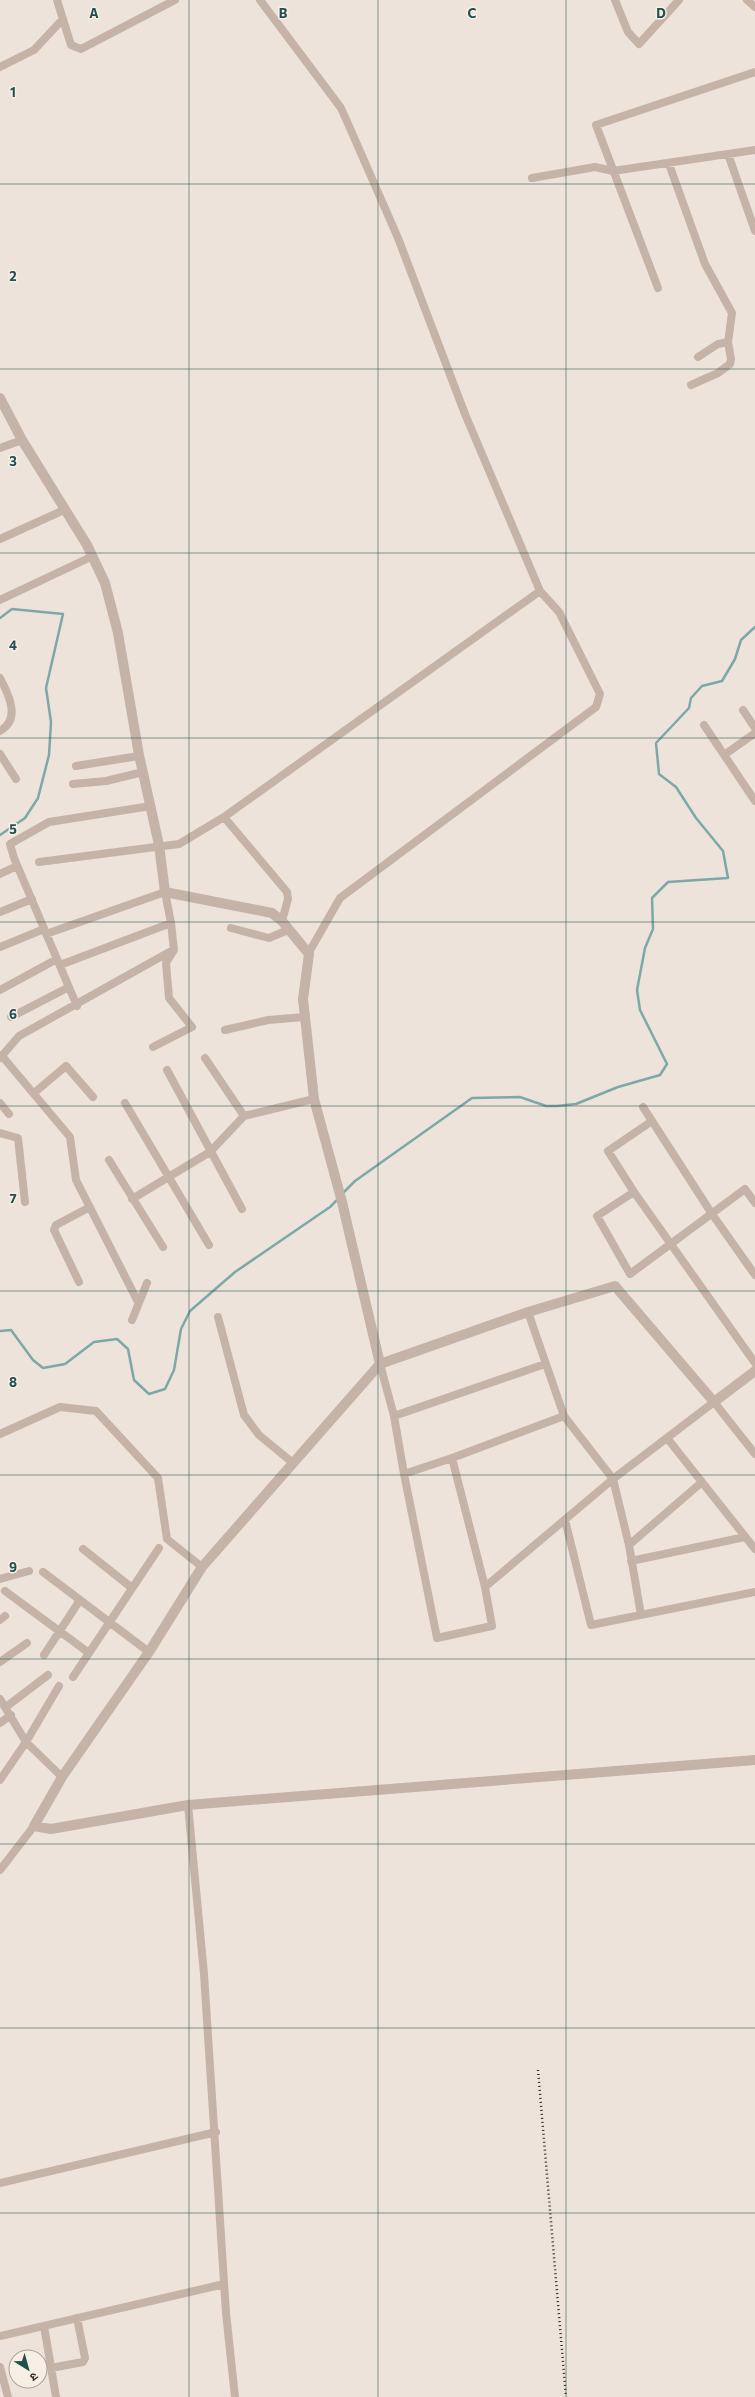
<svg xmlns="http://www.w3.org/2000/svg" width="755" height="2397" viewBox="0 0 755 2397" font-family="Commissioner,'Noto Sans Devanagari',sans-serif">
<rect width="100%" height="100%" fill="#eee3da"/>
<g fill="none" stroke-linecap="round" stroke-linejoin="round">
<path stroke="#7ca9a7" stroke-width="2.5" d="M 0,618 L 12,609 L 63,614 L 46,688 L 51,722 L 49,755 L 38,798 L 25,818 L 0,835
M 342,1194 L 355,1181 L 472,1098 L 520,1097 L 546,1106 L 557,1106 L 576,1104 L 618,1087 L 660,1075 L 667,1064 L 640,1010 L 637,990 L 645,948 L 653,929 L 652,898 L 668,882 L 728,878 L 723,851 L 696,818 L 676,787 L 659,774 L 656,743 L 689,708 L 691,698 L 702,686 L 722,681 L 735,659 L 741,640 L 755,627
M 0,1331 L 11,1330 L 33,1360 L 43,1368 L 65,1364 L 94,1342 L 117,1339 L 128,1349 L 134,1380 L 149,1394 L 165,1389 L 174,1370 L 181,1329 L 190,1311 L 235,1272 L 330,1207 L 339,1198"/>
<path stroke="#c5b3a8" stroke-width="8" d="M 57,0 L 71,45 L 81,49 L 175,0
M 615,0 L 628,32 L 639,44 L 679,0
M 747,0 L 755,7
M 0,67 L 34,50 L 63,19
M 728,154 L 755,231
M 669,164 L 705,264 L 732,313 L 728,342 L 731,359 L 730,364 L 718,373 L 691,385
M 532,178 L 595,167 L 613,171 L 755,150
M 658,288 L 596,125 L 755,72
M 698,357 L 718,344 L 728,342
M 0,448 L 22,440
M 0,539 L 64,510
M 0,600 L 93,556
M 0,678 C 9,695 21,719 0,731
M 743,710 L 755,728
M 704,725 L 755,801
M 0,754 L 16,779
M 724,755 L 755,733
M 76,766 L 139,756
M 73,784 L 106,781 L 143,772
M 224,817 L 287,892 L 288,899 L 282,921
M 39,862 L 179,844 L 224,817 L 540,591 L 465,414 L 398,238 L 349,126 L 341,108 L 260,0
M 0,874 L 17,866
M 0,912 L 32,899
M 231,928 L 269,938 L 288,930
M 46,934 L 165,892 L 171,923 L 174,950 L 166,963 L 169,998 L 192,1027 L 153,1047
M 0,947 L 44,929
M 308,954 L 340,898 L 596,707 L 600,694 L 559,612 L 540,591
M 60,965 L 171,923
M 0,990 L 57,959
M 77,1006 L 14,858 L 10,844 L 49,822 L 151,806
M 11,1017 L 69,987
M 225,1030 L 268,1020 L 305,1017
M 2,1056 L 70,1137 L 76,1180 L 138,1302
M 0,1058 L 19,1036 L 173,950
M 205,1058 L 244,1116
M 167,1070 L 242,1209
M 34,1093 L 66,1066 L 93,1097
M 0,1103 L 9,1114
M 125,1103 L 209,1245
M 643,1107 L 712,1214 L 755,1275
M 652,1121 L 608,1151 L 634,1192 L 755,1363
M 0,1133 L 18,1138 L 25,1202
M 109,1160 L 163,1247
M 634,1192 L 597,1216 L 630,1274 L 745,1189 L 755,1203
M 132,1199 L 210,1152 L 244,1116 L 314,1099
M 79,1282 L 54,1230 L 56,1225 L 90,1207
M 528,1312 L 564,1416 L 613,1479 L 629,1545 L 641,1615
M 218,1317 L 244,1415 L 259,1435 L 293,1463
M 132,1320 L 147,1283
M 380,1364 L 394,1416 L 404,1474 L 437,1638 L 492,1626 L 485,1587 L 452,1458
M 394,1416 L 545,1364
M 0,1434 L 60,1407 L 96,1411 L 158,1478 L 167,1539 L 202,1567
M 667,1438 L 755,1549
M 404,1474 L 452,1458 L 564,1416
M 565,1520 L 591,1625 L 755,1592
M 629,1545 L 702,1482
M 83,1549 L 132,1588
M 631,1561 L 745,1537
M 43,1572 L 149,1652
M 0,1579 L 29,1571
M 485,1587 L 613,1479 L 714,1402 L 755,1454
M 5,1591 L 89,1653
M 0,1620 L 5,1616
M 44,1655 L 80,1600
M 0,1662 L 27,1643
M 73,1677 L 159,1548
M 0,1699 L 26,1742 L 62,1777
M 6,1707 L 48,1675
M 0,1723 L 11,1715
M 0,1780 L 26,1742 L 59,1686
M 188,1805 L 204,1974 L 226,2313 L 235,2397
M 0,1870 L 34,1826
M 0,2183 L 216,2132
M 44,2326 L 56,2397
M 0,2336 L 224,2284
M 0,2367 L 8,2397
M 51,2368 L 83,2362 L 85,2358 L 77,2318"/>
<path stroke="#c5b3a8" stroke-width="10" d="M 0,398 L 22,440 L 87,545 L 105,583 L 118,633 L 139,755 L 159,845 L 165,892 L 272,913 L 282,921 L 309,954 L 303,999 L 314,1099 L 342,1202 L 380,1364
M 755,1371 L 714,1402 L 615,1286 L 528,1312 L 380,1364 L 202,1567 L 149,1652 L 62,1777 L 34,1826 L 51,1829 L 188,1805 L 755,1760"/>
<path stroke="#332a27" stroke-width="2.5" stroke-dasharray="1 3" stroke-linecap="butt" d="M 538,2070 L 566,2397"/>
</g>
<path fill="none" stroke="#21504f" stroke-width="1" stroke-opacity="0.55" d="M 189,0 L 189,2397M 378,0 L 378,2397M 566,0 L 566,2397M 0,184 L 755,184M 0,369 L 755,369M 0,553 L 755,553M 0,738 L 755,738M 0,922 L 755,922M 0,1106 L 755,1106M 0,1291 L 755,1291M 0,1475 L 755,1475M 0,1659 L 755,1659M 0,1844 L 755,1844M 0,2028 L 755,2028M 0,2213 L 755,2213"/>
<g font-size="13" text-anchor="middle" font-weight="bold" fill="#21504f" stroke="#f7eee6" stroke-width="3" stroke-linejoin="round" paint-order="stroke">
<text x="94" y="18">A</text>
<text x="283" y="18">B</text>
<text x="472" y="18">C</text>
<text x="661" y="18">D</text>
<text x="13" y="97">1</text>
<text x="13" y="281">2</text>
<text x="13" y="466">3</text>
<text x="13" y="650">4</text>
<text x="13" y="834">5</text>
<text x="13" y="1019">6</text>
<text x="13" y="1203">7</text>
<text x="13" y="1387">8</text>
<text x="13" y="1572">9</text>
</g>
<g transform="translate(28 2369) rotate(143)"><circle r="19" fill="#f7eee6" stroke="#a9a09a"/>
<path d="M0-3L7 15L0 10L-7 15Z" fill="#21504f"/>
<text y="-6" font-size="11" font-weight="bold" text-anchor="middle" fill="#332a27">उ</text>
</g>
</svg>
